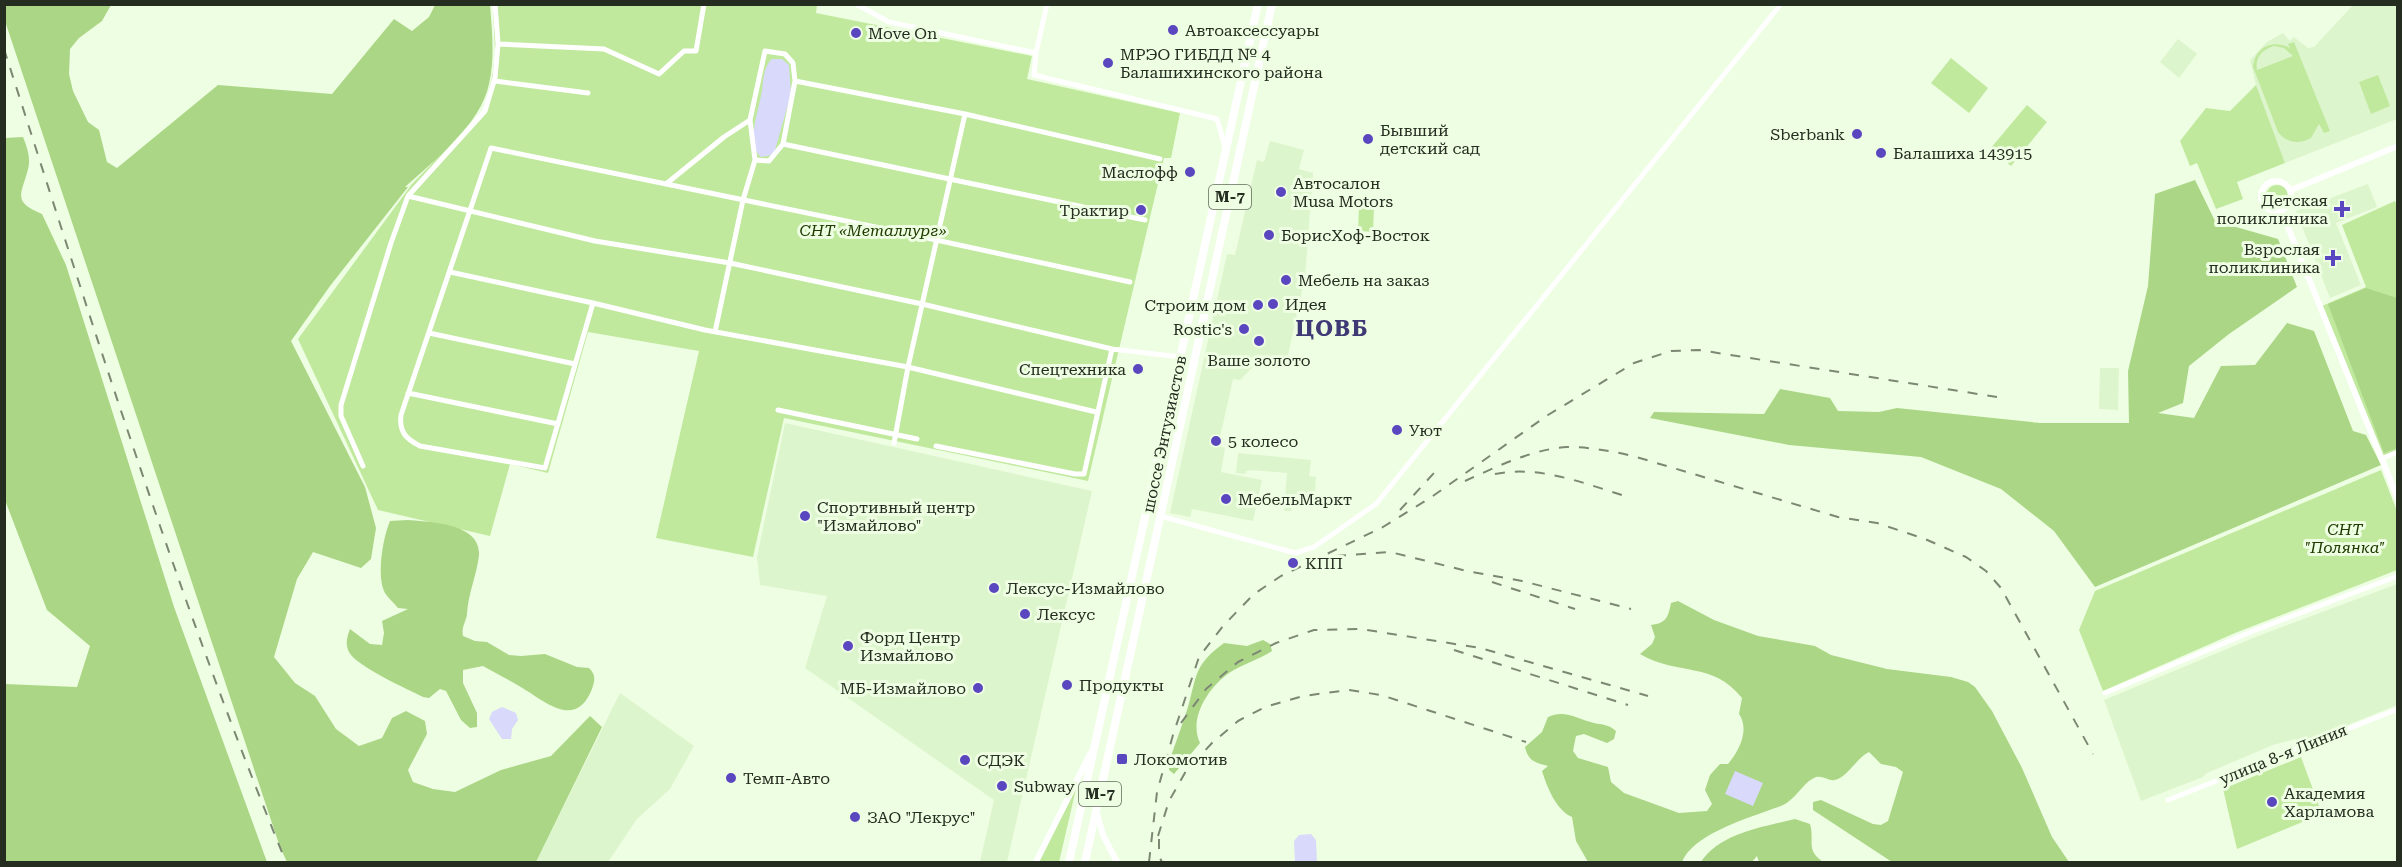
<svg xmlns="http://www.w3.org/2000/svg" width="2402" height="867" viewBox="0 0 2402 867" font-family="'Roboto Serif',serif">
<rect width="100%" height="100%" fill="#eefee2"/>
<path fill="#ddf5cc" d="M 2353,5 L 2397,5 L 2397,119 L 2285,163 L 2256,85 L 2250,60 L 2267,42 L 2283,33 L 2290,41 L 2294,37 L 2308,48 L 2314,47 Z
M 2178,39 L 2197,54 L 2179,78 L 2160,62 Z
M 1270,141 L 1304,150 L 1299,169 L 1313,173 L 1305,277 L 1287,360 L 1260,355 L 1258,362 L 1240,380 L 1233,379 L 1218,446 L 1225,448 L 1221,472 L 1262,480 L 1253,521 L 1192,509 L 1190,517 L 1170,513 L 1227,254 L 1235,255 L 1257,160 L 1264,162 Z
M 2368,184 L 2377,207 L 2336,223 L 2361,285 L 2330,298 L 2296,211 Z
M 2100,368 L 2119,368 L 2118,410 L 2099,409 Z
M 785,423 L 1092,491 L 1007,862 L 980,862 L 994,800 L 805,668 L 827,596 L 760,585 L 757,557 Z
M 1238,453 L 1311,460 L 1309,476 L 1316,477 L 1314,508 L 1291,506 L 1291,511 L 1284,511 L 1287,473 L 1252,470 L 1246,471 L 1245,474 L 1236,473 Z
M 2397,584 L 2397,705 L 2298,745 L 2295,739 L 2273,745 L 2207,773 L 2203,777 L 2141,801 L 2104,700 L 2258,636 Z
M 620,693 L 694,746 L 670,789 L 637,819 L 608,862 L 536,862 Z"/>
<path fill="#c0e99e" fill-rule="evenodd" d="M 493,5 L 817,5 L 816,13 L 1032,56 L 1027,79 L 1180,113 L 1171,158 L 1164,158 L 1088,481 L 784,418 L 753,557 L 656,538 L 699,351 L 588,332 L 548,473 L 510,464 L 490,536 L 378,510 L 298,339 L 412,184 L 483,111 L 492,78 L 495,53 Z
M 2294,42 L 2330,131 L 2324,133 L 2319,124 L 2311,138 C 2298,145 2287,143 2278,132 L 2253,67 C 2255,47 2273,39 2290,48 L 2288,44 ZM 2274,46 L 2284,48 L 2293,56 L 2257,70 C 2255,58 2261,50 2274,46 Z
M 1951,58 L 1988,88 L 1969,113 L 1931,83 Z
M 2378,75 L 2390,106 L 2371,114 L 2359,82 Z
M 2256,85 L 2285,163 L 2237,182 L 2243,199 L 2216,209 L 2197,163 L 2190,166 L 2180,141 L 2206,108 L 2230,111 Z
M 2027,105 L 2047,122 L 2011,166 L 1990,149 Z
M2266 196a11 11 0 1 1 22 0a11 11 0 1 1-22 0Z
M 2395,201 L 2398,208 L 2397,450 L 2382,457 L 2322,306 L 2366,287 L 2342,225 Z
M 1359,207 L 1374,207 L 1373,232 L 1358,231 Z
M 2381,470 L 2397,511 L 2397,570 L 2235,633 L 2103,691 L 2079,630 L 2095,591 Z
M 2301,757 L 2322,814 L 2237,849 L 2223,789 Z
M 1076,789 L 1059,862 L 1038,862 Z"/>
<path fill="#abd686" d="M 4,5 L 111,5 L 102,21 L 79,38 L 70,49 L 69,74 L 73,91 L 88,122 L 99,130 L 107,162 L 117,168 L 218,85 L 332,94 L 394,19 L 412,31 L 429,17 L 435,5 L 490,5 C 492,31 495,58 489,84 C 481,124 434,161 405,187 L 408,187 L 330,286 L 291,341 L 365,487 L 376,528 L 371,559 L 361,568 L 313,552 L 297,579 L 274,657 L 295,683 L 315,696 L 336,729 L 359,746 L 382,738 L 392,718 L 406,711 L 425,721 L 427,734 L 408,770 L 413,782 L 433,789 L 455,792 L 501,770 L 551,756 L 590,716 L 602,727 L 536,862 L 287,862 L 280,847 L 5,21 Z
M 23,137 C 27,147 31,158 28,169 C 22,194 11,201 42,214 L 66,265 L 174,607 L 267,862 L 5,862 L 5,684 L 77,687 L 90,646 L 47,610 L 5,500 L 5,138 Z
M 2195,180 L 2215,221 L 2278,239 L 2297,287 L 2229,334 L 2189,366 L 2183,403 L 2158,413 L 2194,418 L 2221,366 L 2255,365 L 2287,323 L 2314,331 L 2353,431 L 2366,435 L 2381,465 L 2095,587 L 2054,531 L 2001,489 L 1921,457 L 1789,445 L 1650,418 L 1654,412 L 1764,414 L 1780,389 L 1830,398 L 1838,411 L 1879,412 L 1897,408 L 2040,423 L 2129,423 L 2128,371 L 2148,286 L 2155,194 Z
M 2366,288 L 2397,298 L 2397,448 L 2384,453 L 2328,304 Z
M 408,520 C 430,522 481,523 479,555 C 477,574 468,594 467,614 C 466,622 461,627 463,636 L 475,641 L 487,642 L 509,655 L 521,656 L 545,654 L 577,667 L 589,668 C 596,675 595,680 592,689 C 576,729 547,703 524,689 C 511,681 497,674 483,666 L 463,670 L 463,683 L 477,713 L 477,727 L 470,728 L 461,720 L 446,691 L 440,689 L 429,698 L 423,697 C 407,689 356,666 349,652 C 345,644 347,637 350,629 L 370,644 L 382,645 L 384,633 L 382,621 L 408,609 L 398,608 C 394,603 388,598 385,593 C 376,577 383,537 390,521 Z
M 1678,601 L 1714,620 L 1758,636 L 1815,646 L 1831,655 L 1887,669 L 1951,677 L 1968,682 L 1975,687 L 1992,711 L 2022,768 L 2052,837 L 2069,862 L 1892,862 L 1813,810 L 1813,802 L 1821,800 L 1873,824 L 1881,825 L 1888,821 L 1903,772 L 1896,767 L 1881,764 L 1869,752 C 1857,758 1850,773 1838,779 C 1830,783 1824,775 1816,777 C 1805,781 1798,795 1788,802 C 1783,806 1774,808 1767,811 C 1742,820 1692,836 1682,862 L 1588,862 L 1576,841 L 1572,817 C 1556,810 1547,787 1542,771 L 1548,766 C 1536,763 1528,761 1525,747 L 1542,732 L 1548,717 C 1564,709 1578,719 1594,723 C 1603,725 1608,724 1616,731 L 1614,739 L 1607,743 L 1584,734 L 1576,736 L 1573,751 L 1578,758 L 1608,767 L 1611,782 L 1624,793 L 1679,813 L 1707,811 L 1712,804 L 1705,790 L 1710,775 L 1720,764 L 1728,764 C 1739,751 1750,730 1739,714 L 1742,698 C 1713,661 1677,676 1640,654 L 1652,644 L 1655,637 L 1651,625 C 1667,623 1668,617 1671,603 Z
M 1263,640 L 1270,644 L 1272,651 C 1258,660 1243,664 1229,673 C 1209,687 1188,718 1200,743 L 1174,774 L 1169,770 L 1169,762 C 1175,744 1182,726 1188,707 C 1197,675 1194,665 1224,643 L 1247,646 Z
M 1795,819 L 1810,824 C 1815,842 1805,849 1823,862 L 1759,862 L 1757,856 L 1752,862 L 1701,862 C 1720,833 1763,827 1795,819 Z"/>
<path fill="#d8d9fb" d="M 772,59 L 782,59 L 789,65 L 791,94 L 775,150 L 772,155 L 761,157 C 746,144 758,112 761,96 C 764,83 762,68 772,59 Z
M 502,707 L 516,713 L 518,720 L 512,729 L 511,739 L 502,739 L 489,719 L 492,712 Z
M 1735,771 L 1763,783 L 1753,806 L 1725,794 Z
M 1311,834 L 1316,840 L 1317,862 L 1295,862 L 1294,841 L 1299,835 Z"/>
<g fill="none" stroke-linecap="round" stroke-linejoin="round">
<path stroke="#fff" stroke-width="5" d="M 856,4 L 889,22 L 1036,53
M 1047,4 L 1036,53 L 1034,75 L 1217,119 L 1225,147
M 498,44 L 604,49 L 659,74 L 684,51 L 696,51 L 704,4
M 495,81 L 588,93
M 795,81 L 965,114 L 1160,159
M 783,144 L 1145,220
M 666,184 L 724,137 L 750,120
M 408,196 L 595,241 L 730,263 L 922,304 L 1112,349 L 1181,357
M 450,272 L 593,303 L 705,330 L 908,367 L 1096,412
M 593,303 L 545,468 L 420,446 C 406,439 399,432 401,415 L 491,148 L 890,230 L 1130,282
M 715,332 L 743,200 L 755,160 L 769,161 L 783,144 L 795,81 L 793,63 L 785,54 L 765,51 L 750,120 L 755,160
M 429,333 L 575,364
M 408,393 L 558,424
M 778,410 L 917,439
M 894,443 L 908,367 L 965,114
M 936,446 L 1075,474 L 1084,474 L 1112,349
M 2381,459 L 2398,452
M 363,466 L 341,416 L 341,405 L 391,243 L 408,196 L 485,111 L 495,78 L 498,44 L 495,4
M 1160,516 L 1295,553 L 1314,547 L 1376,504 L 1781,4
M 2105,693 L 2258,629 L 2398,576
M 2168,800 L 2398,709"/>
<path stroke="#fff" stroke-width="6" d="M2261 196a15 15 0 1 1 30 0a15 15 0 1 1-30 0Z
M 2291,190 L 2398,146
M 2281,210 L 2398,499
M 1097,813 L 1103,835 L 1117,862
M 1036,862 L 1090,754"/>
<path stroke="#fff" stroke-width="8" d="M 1069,862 L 1258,4
M 1085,862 L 1272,4"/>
<path stroke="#7c8774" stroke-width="2" stroke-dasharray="10 10" stroke-linecap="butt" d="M 4,49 C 92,323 177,597 286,862
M 1495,474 C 1539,465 1583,483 1625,496
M 1465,481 C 1496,467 1533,449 1567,447 C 1590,447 1611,451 1633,456 L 1838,517 L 1877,523 L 1925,539 L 1966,557 L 1986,571 L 2001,588 L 2093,754
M 1400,510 L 1434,473
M 1336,556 L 1390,552 L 1467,571 L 1522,581 L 1631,609
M 1492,582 L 1575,609
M 1454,650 L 1628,705
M 1181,723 L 1206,689 L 1238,662 L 1276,643 L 1314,630 L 1361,629 L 1480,648 L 1648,696
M 1158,836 L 1169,801 L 1186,771 L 1212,743 L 1238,721 L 1265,707 L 1303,696 L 1349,690 L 1381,695 L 1526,742
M 1159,839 L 1159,856 L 1162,862
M 1149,862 L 1157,792 L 1173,735 L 1199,657 L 1223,626 L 1254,594 L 1281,576 L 1383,527 L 1430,498 L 1548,415 L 1634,363 L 1671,351 L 1699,350 L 1997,397"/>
</g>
<g fill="#5a46be" stroke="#eefee2" stroke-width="2">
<circle cx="1173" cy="30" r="6"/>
<circle cx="856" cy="33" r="6"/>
<circle cx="1108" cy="63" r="6"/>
<circle cx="1857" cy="134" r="6"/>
<circle cx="1368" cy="139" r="6"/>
<circle cx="1881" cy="153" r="6"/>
<circle cx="1190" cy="172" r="6"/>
<circle cx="1281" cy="192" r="6"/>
<path d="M2339 200h6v6h6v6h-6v6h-6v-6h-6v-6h6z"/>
<circle cx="1141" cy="210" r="6"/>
<circle cx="1269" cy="235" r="6"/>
<path d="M2330 249h6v6h6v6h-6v6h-6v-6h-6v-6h6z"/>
<circle cx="1286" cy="280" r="6"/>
<circle cx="1273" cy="304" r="6"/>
<circle cx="1258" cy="305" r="6"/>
<circle cx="1244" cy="329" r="6"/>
<circle cx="1259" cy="341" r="6"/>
<circle cx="1138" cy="369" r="6"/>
<circle cx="1397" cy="430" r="6"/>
<circle cx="1216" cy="441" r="6"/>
<circle cx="1226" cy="499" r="6"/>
<circle cx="805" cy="516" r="6"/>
<circle cx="1293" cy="563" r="6"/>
<circle cx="994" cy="588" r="6"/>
<circle cx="1025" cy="614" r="6"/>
<circle cx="848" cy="646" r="6"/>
<circle cx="1067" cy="685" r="6"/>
<circle cx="978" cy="688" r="6"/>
<rect x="1116" y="753" width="12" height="12" rx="3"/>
<circle cx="965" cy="760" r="6"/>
<circle cx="731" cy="778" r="6"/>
<circle cx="1002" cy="786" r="6"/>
<circle cx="2272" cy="802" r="6"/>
<circle cx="855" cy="817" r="6"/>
</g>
<g text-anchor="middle" stroke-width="6" stroke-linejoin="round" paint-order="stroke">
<g fill="#eefee2" stroke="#616b5a" stroke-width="1.5">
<rect x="1209" y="185" width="42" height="24" rx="4.5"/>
<rect x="1079" y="782" width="42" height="24" rx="4.5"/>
</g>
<g font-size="15" font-weight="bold" fill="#252c20">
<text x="1230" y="202">М-7</text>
<text x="1100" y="799">М-7</text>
</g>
<g font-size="16" fill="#252c20" stroke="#eefee2" text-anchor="start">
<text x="1185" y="36">Автоаксессуары</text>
<text x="868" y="39">Move On</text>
<text x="1120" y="60">МРЭО ГИБДД № 4<tspan x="1120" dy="18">Балашихинского района</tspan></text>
<text x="1380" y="136">Бывший<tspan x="1380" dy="18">детский сад</tspan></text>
<text x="1845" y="140" text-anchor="end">Sberbank</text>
<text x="1893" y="159">Балашиха 143915</text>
<text x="1178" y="178" text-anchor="end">Маслофф</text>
<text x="1293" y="189">Автосалон<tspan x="1293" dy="18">Musa Motors</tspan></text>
<text x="2328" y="206" text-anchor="end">Детская<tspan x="2328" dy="18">поликлиника</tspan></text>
<text x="1129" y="216" text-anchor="end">Трактир</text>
<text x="1281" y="241">БорисХоф-Восток</text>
<text x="2320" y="255" text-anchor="end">Взрослая<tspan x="2320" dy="18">поликлиника</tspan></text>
<text x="1298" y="286">Мебель на заказ</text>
<text x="1285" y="310">Идея</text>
<text x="1246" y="311" text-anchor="end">Строим дом</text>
<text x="1232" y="335" text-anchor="end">Rostic's</text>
<text x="1259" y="366" text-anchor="middle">Ваше золото</text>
<text x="1126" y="375" text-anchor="end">Спецтехника</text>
<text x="1409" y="436">Уют</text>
<text x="1228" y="447">5 колесо</text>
<text x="1238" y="505">МебельМаркт</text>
<text x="817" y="513">Спортивный центр<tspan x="817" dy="18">"Измайлово"</tspan></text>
<text x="1305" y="569">КПП</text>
<text x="1006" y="594">Лексус-Измайлово</text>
<text x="1037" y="620">Лексус</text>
<text x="860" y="643">Форд Центр<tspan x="860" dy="18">Измайлово</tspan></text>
<text x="1079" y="691">Продукты</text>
<text x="966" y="694" text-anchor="end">МБ-Измайлово</text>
<text x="1134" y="765">Локомотив</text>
<text x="977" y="766">СДЭК</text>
<text x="743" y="784">Темп-Авто</text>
<text x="1014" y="792">Subway</text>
<text x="2284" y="799">Академия<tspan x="2284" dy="18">Харламова</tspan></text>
<text x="867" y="823">ЗАО "Лекрус"</text>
</g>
<g font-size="16" font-style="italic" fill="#203a00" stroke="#eefee2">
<text x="873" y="236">СНТ «Металлург»</text>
<text x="2345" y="535">СНТ<tspan x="2345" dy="18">"Полянка"</tspan></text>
</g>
<g font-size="16" fill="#252c20" stroke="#eefee2">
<text transform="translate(1164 434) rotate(-78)" y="6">шоссе Энтузиастов</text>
<text transform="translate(2283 754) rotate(-22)" y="6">улица 8-я Линия</text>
</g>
<g font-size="22" font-weight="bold" letter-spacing="1.5" fill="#3f3975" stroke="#eefee2">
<text x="1332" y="336">ЦОВБ</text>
</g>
</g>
<rect width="2402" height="867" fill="none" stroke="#252c20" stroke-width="12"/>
</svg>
